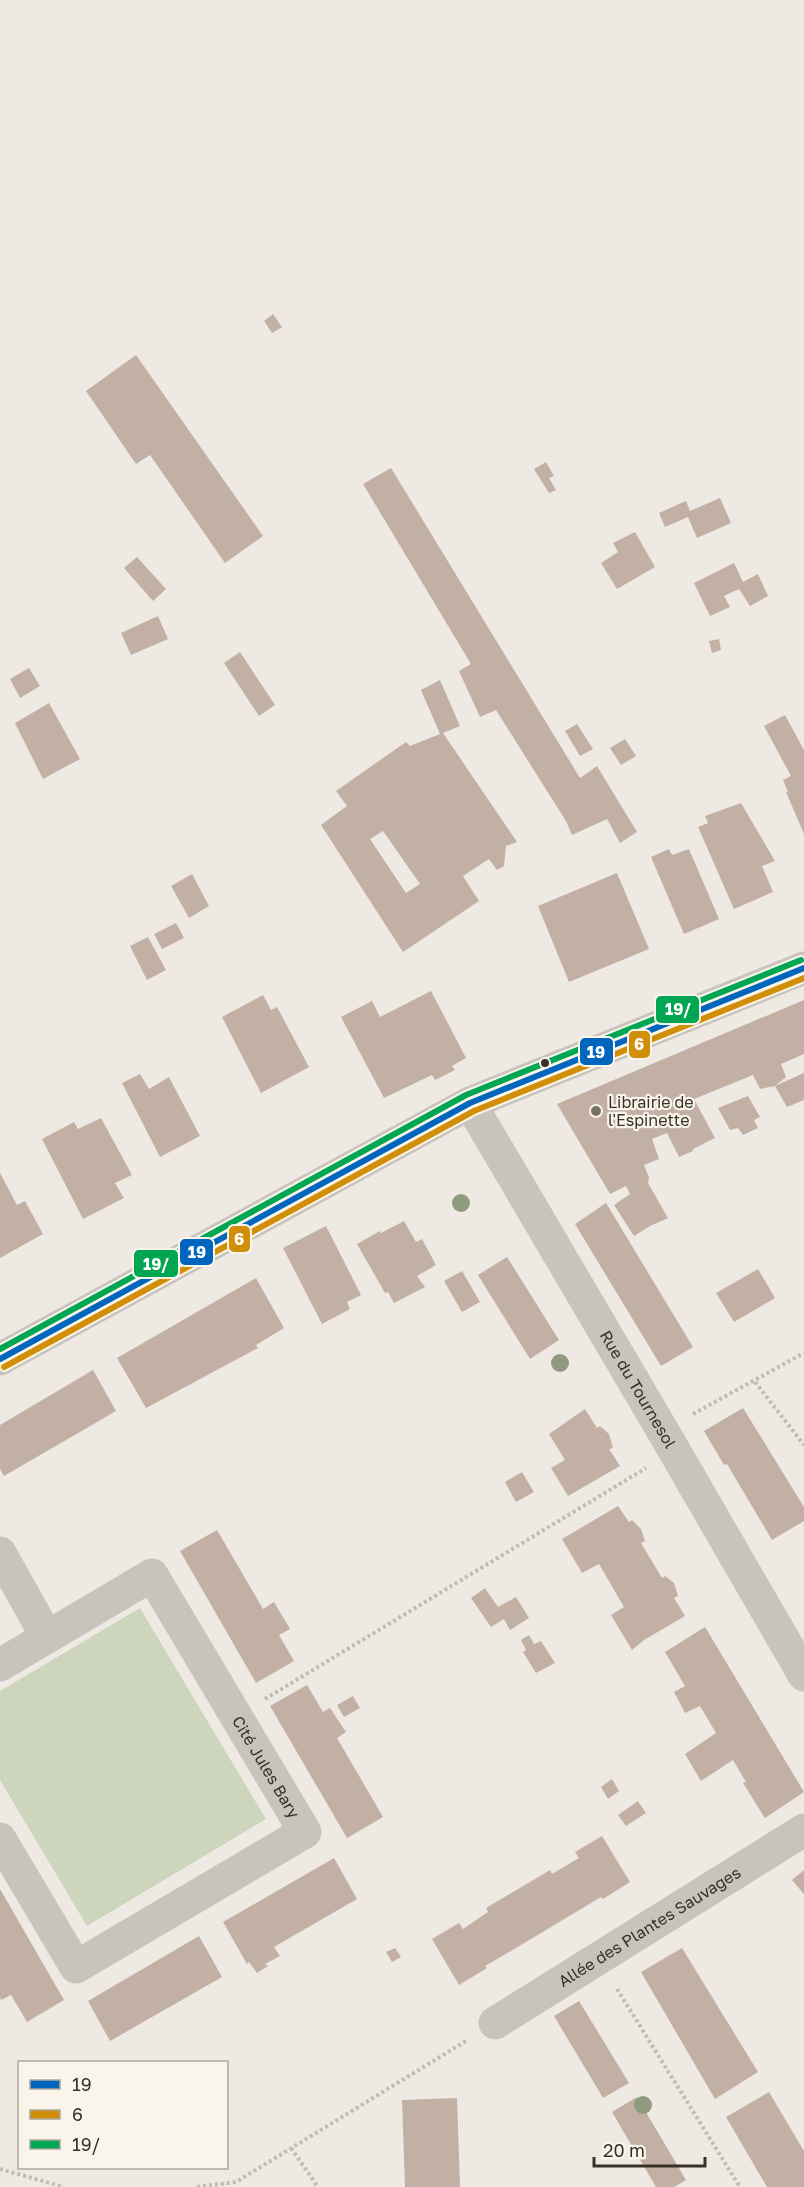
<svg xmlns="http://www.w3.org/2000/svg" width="804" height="2187" viewBox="0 0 804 2187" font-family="'Golos Text',sans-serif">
<rect width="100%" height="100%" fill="#eeeae3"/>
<path fill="#cdd5bd" d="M 140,1608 L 266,1819 L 87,1926 L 0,1780 L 0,1691 Z"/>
<path fill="#c2b0a5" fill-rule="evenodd" d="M 273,314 L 282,327 L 272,333 L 264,321 Z
M 136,355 L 263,536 L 225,563 L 150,455 L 136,464 L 86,391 Z
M 546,462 L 554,476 L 549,478 L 556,490 L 549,493 L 534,469 Z
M 391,468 L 580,778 L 597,766 L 637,832 L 620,843 L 607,819 L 572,835 L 566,821 L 496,710 L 480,717 L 459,671 L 471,664 L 363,484 Z
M 720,498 L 731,523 L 697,538 L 688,517 L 665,527 L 659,513 L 686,501 L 690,511 Z
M 635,532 L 655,567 L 617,589 L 601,563 L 618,552 L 613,543 Z
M 137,557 L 166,589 L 153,601 L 124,568 Z
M 734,563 L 743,582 L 758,574 L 768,596 L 750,606 L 739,589 L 724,596 L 730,607 L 710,616 L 694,583 Z
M 158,616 L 168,639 L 131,655 L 121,633 Z
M 719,639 L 721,650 L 712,653 L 709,641 Z
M 240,652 L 275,705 L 259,716 L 224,663 Z
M 29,668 L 40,686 L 20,698 L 10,679 Z
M 440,680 L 460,726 L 443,733 L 517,842 L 506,846 L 504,866 L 497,870 L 489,859 L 463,876 L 479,901 L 403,952 L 321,825 L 347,806 L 336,791 L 406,742 L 410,746 L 440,734 L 421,690 ZM 383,831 L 420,884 L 406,893 L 370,839 Z
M 49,703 L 80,759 L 43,779 L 15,723 Z
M 785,715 L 804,750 L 804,834 L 786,792 L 788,792 L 783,780 L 791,776 L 764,726 Z
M 577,724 L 593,749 L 580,756 L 565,731 Z
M 625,739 L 636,756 L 621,765 L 610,748 Z
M 741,803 L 775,861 L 762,866 L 773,892 L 734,909 L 698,827 L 708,823 L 705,816 Z
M 669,849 L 672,855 L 689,849 L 719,919 L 684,934 L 651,857 Z
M 617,873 L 649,949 L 569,982 L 538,906 Z
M 192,874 L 209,906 L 189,918 L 171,886 Z
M 176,923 L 184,938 L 162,949 L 154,934 Z
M 148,937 L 166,970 L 147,980 L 130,946 Z
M 431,991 L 466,1058 L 452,1066 L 455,1070 L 435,1080 L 432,1075 L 384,1098 L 341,1017 L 372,1001 L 380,1017 Z
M 263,995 L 271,1010 L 277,1007 L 309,1067 L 261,1093 L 222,1017 Z
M 804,1000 L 804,1054 L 781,1064 L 786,1077 L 775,1086 L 760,1089 L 753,1075 L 694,1099 L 715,1138 L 693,1149 L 693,1151 L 679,1157 L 667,1133 L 652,1139 L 659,1159 L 644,1165 L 649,1178 L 648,1183 L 668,1218 L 650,1226 L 634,1236 L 614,1205 L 630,1194 L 626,1186 L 610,1194 L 557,1104 Z
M 804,1073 L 804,1100 L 787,1107 L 775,1086 Z
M 140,1074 L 149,1089 L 169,1077 L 200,1136 L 160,1157 L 122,1083 Z
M 748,1096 L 760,1117 L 754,1120 L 758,1128 L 743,1135 L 738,1128 L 730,1130 L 718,1108 Z
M 101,1118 L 132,1175 L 115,1183 L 124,1198 L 83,1219 L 42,1139 L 74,1122 L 78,1129 Z
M 0,1173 L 17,1205 L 25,1201 L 43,1234 L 0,1258 Z
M 606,1203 L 693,1347 L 661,1366 L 575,1224 Z
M 404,1221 L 416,1242 L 422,1239 L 436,1265 L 417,1276 L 425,1287 L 394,1303 L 388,1292 L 385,1293 L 357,1244 L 380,1231 L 381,1233 Z
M 326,1226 L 361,1295 L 347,1302 L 350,1309 L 322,1324 L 283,1248 Z
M 507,1257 L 559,1340 L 530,1359 L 478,1275 Z
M 758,1269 L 775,1298 L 734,1322 L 716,1293 Z
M 462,1271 L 480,1302 L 462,1312 L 444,1281 Z
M 256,1278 L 284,1328 L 256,1345 L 258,1348 L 146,1408 L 117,1358 Z
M 93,1370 L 116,1411 L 4,1476 L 0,1469 L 0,1425 Z
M 743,1408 L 804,1507 L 804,1521 L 772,1540 L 727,1464 L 724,1465 L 704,1431 Z
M 585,1409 L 597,1428 L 600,1426 L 609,1434 L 613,1448 L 609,1449 L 620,1466 L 568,1496 L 551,1468 L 565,1460 L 549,1434 Z
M 522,1472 L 534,1492 L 516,1502 L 505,1482 Z
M 618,1506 L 629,1522 L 632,1520 L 641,1529 L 645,1541 L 641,1543 L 662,1578 L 665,1576 L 674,1583 L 678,1596 L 674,1598 L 685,1616 L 644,1640 L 632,1650 L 611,1615 L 624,1607 L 599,1564 L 582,1573 L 562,1539 Z
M 217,1530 L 263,1609 L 274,1602 L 290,1629 L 279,1635 L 294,1661 L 256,1683 L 180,1551 Z
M 485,1588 L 498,1607 L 516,1597 L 529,1618 L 510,1630 L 504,1619 L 491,1627 L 471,1598 Z
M 705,1627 L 804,1792 L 765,1818 L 743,1783 L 746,1782 L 733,1760 L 701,1781 L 685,1754 L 716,1733 L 700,1706 L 685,1713 L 674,1692 L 685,1686 L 665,1652 Z
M 529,1635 L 534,1644 L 541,1641 L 555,1663 L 536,1673 L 523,1652 L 526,1650 L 521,1640 Z
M 307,1685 L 323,1712 L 330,1708 L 346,1732 L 337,1738 L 383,1817 L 347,1838 L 270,1706 Z
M 353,1696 L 360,1708 L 344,1717 L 337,1705 Z
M 612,1779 L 619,1791 L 608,1799 L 601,1787 Z
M 638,1801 L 646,1813 L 626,1826 L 618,1815 Z
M 602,1836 L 630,1882 L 603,1899 L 601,1897 L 511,1951 L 485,1966 L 487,1968 L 459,1985 L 432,1939 L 459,1923 L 463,1929 L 488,1912 L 486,1908 L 550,1870 L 552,1874 L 579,1858 L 575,1852 Z
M 334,1858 L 357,1899 L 274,1947 L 280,1956 L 265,1964 L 268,1966 L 257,1973 L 249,1962 L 247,1964 L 223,1922 Z
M 804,1870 L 804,1894 L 792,1880 Z
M 0,1889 L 64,2000 L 27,2022 L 11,1995 L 1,2000 L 0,1997 Z
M 199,1936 L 222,1977 L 110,2041 L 88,2001 Z
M 395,1948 L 401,1957 L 392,1962 L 386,1952 Z
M 682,1948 L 758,2072 L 715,2099 L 641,1972 Z
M 579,2001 L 629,2083 L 603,2098 L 554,2016 Z
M 769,2092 L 804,2151 L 804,2187 L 767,2187 L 726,2117 Z
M 637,2097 L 686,2180 L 674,2187 L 656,2187 L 612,2112 Z
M 457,2098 L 460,2187 L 405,2187 L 402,2100 Z"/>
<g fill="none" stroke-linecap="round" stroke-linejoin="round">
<path stroke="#c1bbb4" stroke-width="4" stroke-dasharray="3 3" stroke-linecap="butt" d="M 755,1382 L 804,1445
M 693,1414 L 804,1353
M 265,1699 L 646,1468
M 617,1989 L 740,2187
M 291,2148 L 318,2187
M 0,2169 L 64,2187
M 197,2187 L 236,2182 L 466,2041"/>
<g stroke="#c8c3bc" stroke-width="33">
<path id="s1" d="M 470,1103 L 664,1433 L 804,1675"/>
<path d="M 0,1359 L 470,1103 L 804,968"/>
<path d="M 0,1553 L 47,1637"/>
<path id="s2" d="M 0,1665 L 152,1575 L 305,1832 L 76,1967 L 0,1839"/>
<path id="s3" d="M 495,2023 L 804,1830"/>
</g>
<defs>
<path id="bus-1" d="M 0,1359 L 470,1103 L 804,968"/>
<path id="bus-2" d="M 4,1367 L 474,1111 L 804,978"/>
<path id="bus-3" d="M 0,1349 L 466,1095 L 801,960"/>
</defs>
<use href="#bus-1" stroke="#faf5eb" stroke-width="10"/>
<use href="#bus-2" stroke="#faf5eb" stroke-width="10"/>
<use href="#bus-3" stroke="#faf5eb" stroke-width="10"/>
<use href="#bus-1" stroke="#0065bd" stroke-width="6"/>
<use href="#bus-2" stroke="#d18e08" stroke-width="6"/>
<use href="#bus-3" stroke="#00a651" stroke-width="6"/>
</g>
<g fill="#909a7f">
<circle cx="461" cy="1203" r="9"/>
<circle cx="560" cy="1363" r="9"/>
<circle cx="643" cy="2105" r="9"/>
</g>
<circle fill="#393029" stroke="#faf5eb" stroke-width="2" cx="545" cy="1063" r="5"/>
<circle fill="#78716a" stroke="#faf5eb" stroke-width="2" cx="596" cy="1111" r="6"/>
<g text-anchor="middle" stroke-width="4.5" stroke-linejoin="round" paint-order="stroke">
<g font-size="16" fill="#393029" stroke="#faf5eb" text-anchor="start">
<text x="608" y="1108">Librairie de<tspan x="608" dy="18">l'Espinette</tspan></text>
</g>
<g font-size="16" fill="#393029" stroke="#faf5eb">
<text dy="6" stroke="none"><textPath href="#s1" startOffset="332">Rue du Tournesol</textPath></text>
<text dy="6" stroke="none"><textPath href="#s2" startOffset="400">Cité Jules Bary</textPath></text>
<text dy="6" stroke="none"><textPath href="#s3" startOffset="182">Allée des Plantes Sauvages</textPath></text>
</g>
</g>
<g stroke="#faf5eb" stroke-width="2">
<rect x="655" y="995" width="45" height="29" rx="6" fill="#00a651"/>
<rect x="628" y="1030" width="23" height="29" rx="6" fill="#d18e08"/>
<rect x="579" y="1037" width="35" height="29" rx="6" fill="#0065bd"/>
<rect x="228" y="1225" width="23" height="28" rx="6" fill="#d18e08"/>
<rect x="179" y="1238" width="35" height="28" rx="6" fill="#0065bd"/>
<rect x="133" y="1249" width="46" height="29" rx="6" fill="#00a651"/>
</g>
<g font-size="16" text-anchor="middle" font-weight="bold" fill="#fff">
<text x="678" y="1015">19/</text>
<text x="639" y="1050">6</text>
<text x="596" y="1058">19</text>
<text x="239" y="1245">6</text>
<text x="197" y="1258">19</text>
<text x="156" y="1270">19/</text>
</g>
<rect x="18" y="2061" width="210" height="108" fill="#faf5eb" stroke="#ada69d" stroke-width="1.5"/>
<rect x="30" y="2080" width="30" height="9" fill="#0065bd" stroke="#ada69d" stroke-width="1.5"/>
<text x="72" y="2091" font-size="18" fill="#393029">19</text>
<rect x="30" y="2110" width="30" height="9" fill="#d18e08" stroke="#ada69d" stroke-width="1.5"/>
<text x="72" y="2121" font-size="18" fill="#393029">6</text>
<rect x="30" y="2140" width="30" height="9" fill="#00a651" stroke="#ada69d" stroke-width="1.5"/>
<text x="72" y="2151" font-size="18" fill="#393029">19/</text>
<path d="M594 2157v9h111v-9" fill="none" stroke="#393029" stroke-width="3"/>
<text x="603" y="2157" font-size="18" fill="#393029" stroke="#faf5eb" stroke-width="4.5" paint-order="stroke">20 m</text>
</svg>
